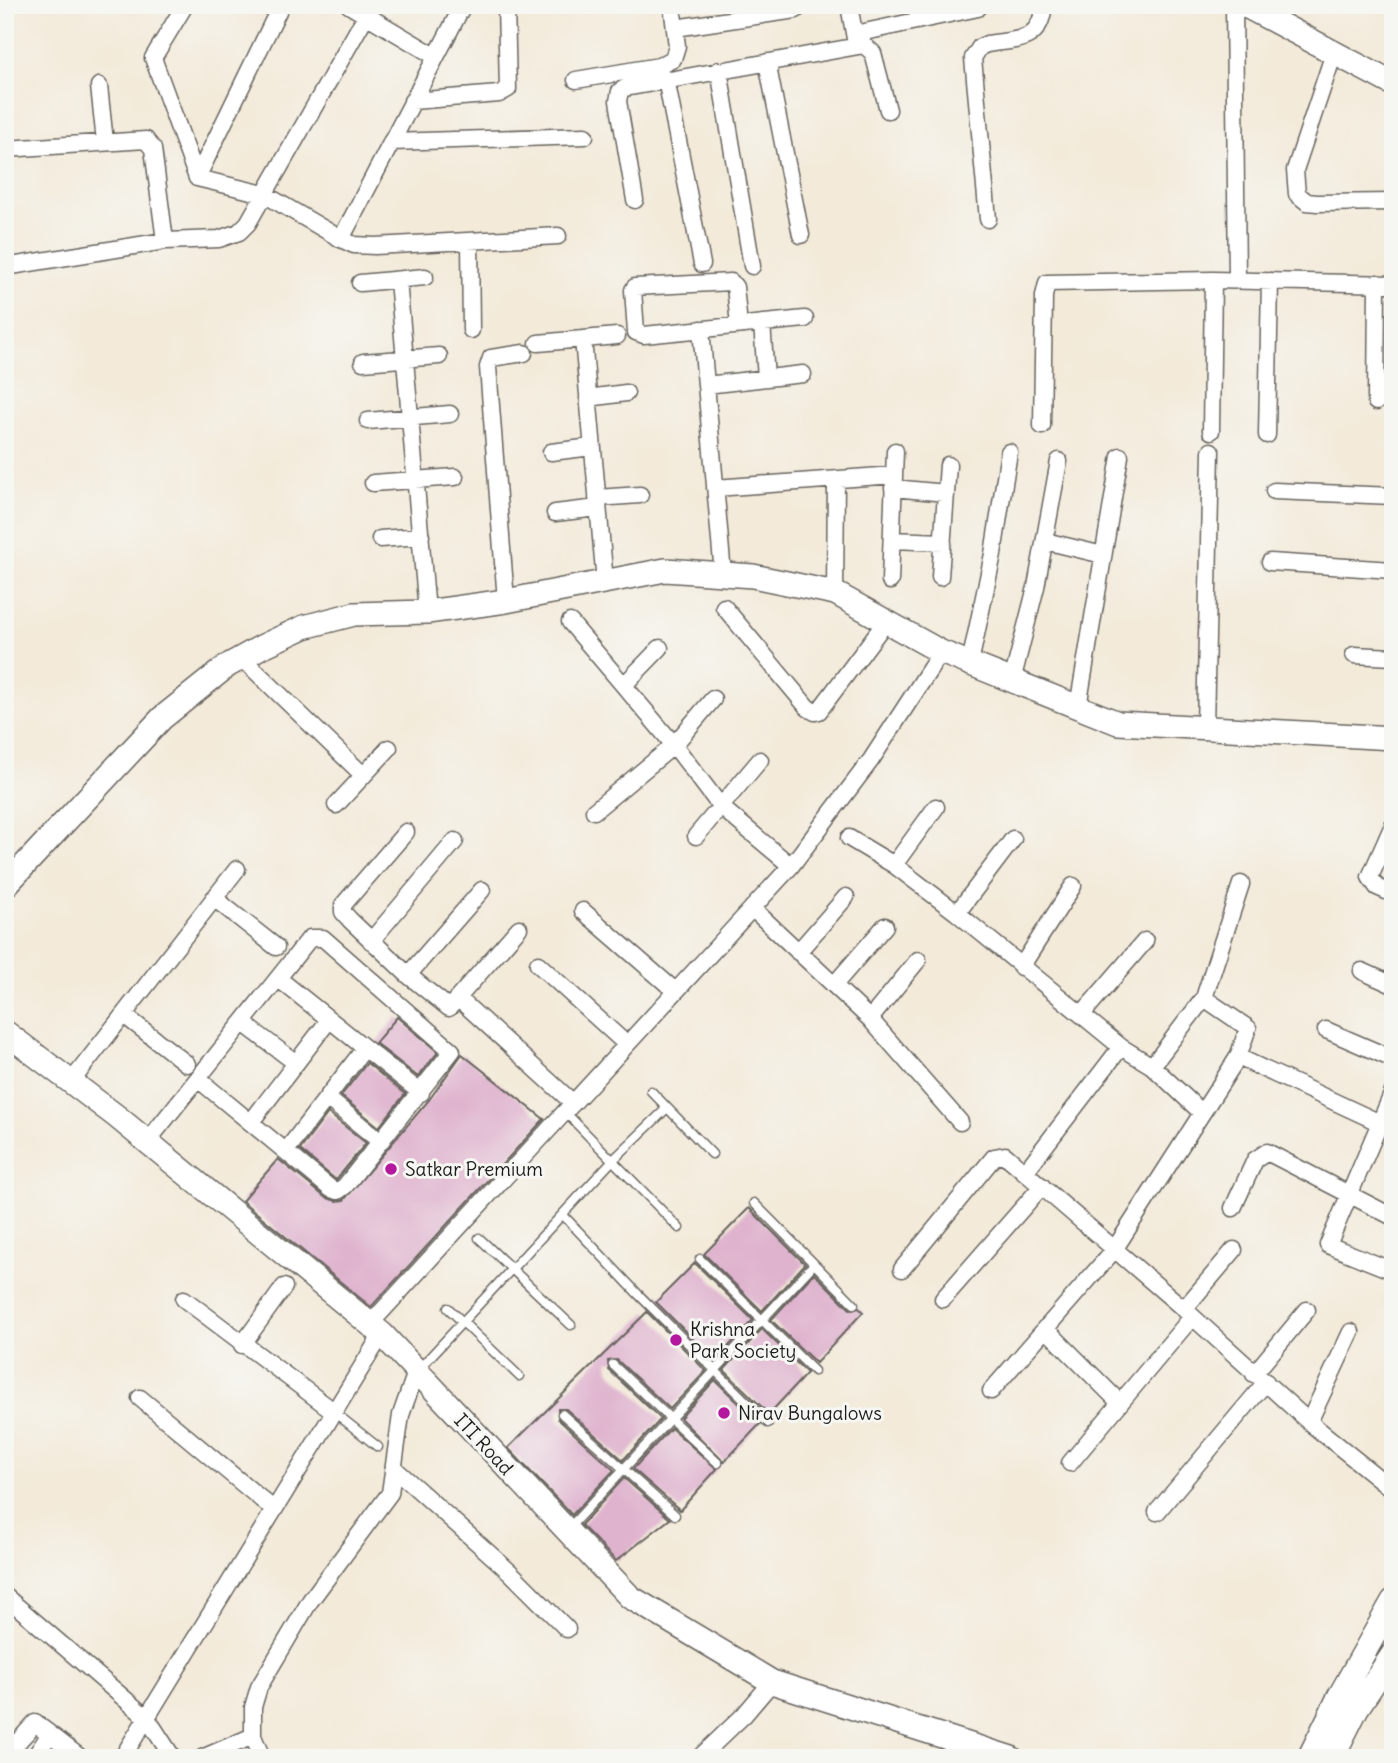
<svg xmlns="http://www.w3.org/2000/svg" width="1398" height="1763" viewBox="0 0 1398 1763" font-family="Delius,sans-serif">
<rect width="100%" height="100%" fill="#f6f6f2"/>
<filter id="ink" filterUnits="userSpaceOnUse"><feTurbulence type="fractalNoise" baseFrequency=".0143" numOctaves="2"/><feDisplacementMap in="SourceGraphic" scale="14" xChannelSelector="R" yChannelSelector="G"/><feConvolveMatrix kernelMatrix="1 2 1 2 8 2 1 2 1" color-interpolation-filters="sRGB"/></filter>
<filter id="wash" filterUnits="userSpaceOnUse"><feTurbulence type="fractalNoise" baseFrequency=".00686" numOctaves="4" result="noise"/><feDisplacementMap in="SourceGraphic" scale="28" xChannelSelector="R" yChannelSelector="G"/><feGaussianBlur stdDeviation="1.57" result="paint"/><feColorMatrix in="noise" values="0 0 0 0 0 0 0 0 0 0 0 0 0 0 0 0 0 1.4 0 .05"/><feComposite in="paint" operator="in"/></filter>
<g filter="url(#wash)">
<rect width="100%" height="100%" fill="#f3ead9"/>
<g id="blocks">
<path fill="#dfb3ce" d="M 397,1017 L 438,1052 L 418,1077 L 375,1043 Z
M 462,1054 L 544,1119 L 371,1307 L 242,1201 L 278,1159 L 325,1197 L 336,1201 L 344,1200 L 429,1100 Z
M 367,1063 L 405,1094 L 379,1127 L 341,1096 Z
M 328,1113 L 366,1143 L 336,1180 L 300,1150 Z
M 749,1208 L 805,1264 L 762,1311 L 704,1254 Z
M 695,1263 L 753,1320 L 715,1361 L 656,1302 Z
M 814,1273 L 850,1309 L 859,1308 L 863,1312 L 816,1363 L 771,1320 Z
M 647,1312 L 706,1371 L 670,1409 L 617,1360 L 608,1361 L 609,1370 L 661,1419 L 623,1460 L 566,1409 L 558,1409 L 558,1419 L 614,1470 L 572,1515 L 508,1448 Z
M 762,1329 L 807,1373 L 769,1414 L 724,1370 Z
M 715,1380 L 760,1424 L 724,1462 L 680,1418 Z
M 671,1428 L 717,1469 L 680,1510 L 633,1469 Z
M 624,1478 L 670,1519 L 616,1561 L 581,1525 Z"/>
</g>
</g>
<g filter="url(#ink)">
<use href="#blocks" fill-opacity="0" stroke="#67645e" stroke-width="2"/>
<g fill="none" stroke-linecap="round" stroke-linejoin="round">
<defs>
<path id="lane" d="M 651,1091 L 712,1154
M 564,1111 L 679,1228
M 754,1203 L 854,1304
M 564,1216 L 638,1294 L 768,1423
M 479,1238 L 571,1325
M 700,1259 L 814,1371
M 448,1308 L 519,1376
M 613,1365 L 718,1463
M 418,1370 L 611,1162 L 666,1109
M 334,1412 L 378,1447
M 562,1414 L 675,1515
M 568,1529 L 814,1264"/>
<path id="street" d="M 185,5 L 153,58 L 197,178
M 349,5 L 435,56
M 849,5 L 856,44
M 1234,5 L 1237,280
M 675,28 L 796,10
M 855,34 L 978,8
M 1334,53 L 1295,170 L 1297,194 L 1307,202 L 1317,203 L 1393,202
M 767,62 L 801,235
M 719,70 L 752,266
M 666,79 L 702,264
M 576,80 L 659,66 L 673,59 L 677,46 L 672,5
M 99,86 L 105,142
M 412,101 L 499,94 L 508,89 L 506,5
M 391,142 L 585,136
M 5,149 L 146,140 L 153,149 L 165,241
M 197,178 L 264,194 L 341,239 L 463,5
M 197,178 L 281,5
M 635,200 L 618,101 L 620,91 L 625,88 L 864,45 L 873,53 L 888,110
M 988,219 L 973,58 L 980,47 L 987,44 C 1018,39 1040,43 1044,5
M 341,239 L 354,245 L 375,246 L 558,236
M 470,241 L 471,330
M 5,267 L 165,241 L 219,239 L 239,232 L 248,223 L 372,5
M 398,280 L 427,612
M 360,283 L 425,277
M 762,323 L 766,378
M 739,325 L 735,287 L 731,282 L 635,287 L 633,290 L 636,332 L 644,335 L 805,319
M 701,329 L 723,574
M 583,339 L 605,582
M 538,343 L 617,336
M 363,362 L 439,356
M 706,385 L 803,374
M 588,398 L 626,393
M 1376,402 L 1377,283
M 368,421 L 450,414
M 1042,426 L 1044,296 L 1047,283 L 1213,280 L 1393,284
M 1211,431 L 1213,280
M 1267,435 L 1270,281
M 551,452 L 592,447
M 373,483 L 455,477
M 715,488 L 894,475
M 893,488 L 946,493
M 1274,491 L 1393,496
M 597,498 L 640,495
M 555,513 L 598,508
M 380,539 L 421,536
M 892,540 L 943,542
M 1045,541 L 1103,555
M 1270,562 L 1393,570
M 940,577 L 948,465
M 890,581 L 895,451
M 835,593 L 836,480
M 506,601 L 488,367 L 491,358 L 524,353
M 724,607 L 808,708 L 815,712 L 819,711 L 887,620
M 570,622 L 674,745 L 721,807 L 791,866
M 1354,655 L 1393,657
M 242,658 L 363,775
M 970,663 L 993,554 L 1009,452
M 1012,681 L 1036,587 L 1059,461
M 624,685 L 660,648
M 1078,707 L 1120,456
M 1205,728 L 1211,451
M 336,805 L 389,748
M 594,811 L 674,745 L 713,699
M 1393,825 L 1370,877 L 1377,887 L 1393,894
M 406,832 L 343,905 L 343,912 L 350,920 L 408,975 L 449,1008 L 519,928
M 696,836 L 760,760
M 849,838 L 894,865 L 957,913 L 1121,1047 L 1025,1172
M 894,865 L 936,807
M 214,898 L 276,947
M 752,908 L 870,1019 L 960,1122
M 583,911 L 674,990
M 957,913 L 1013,839
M 371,941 L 455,841
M 798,952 L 846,897
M 538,964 L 626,1044
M 1021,967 L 1073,886
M 1362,971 L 1393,985
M 408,975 L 482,890
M 279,979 L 421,1093
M 834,985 L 885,926
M 1204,998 L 1241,884
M 459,999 L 572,1102
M 1083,1013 L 1145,941
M 124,1015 L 187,1064
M 870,1019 L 918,960
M 243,1023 L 296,1063
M 1326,1030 L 1393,1059
M 1121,1047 L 1152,1066 L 1204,998 L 1248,1028 L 1238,1057 L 1393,1129
M 1152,1066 L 1202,1113
M 71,1082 L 237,869
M 1393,1092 L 1328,1245 L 1393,1271
M 327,1098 L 381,1142
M 251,1122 L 329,1020
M 147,1142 L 310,938 L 323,938 L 452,1051 L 345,1186 L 338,1191 L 331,1189 L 198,1079
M 286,1151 L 364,1049
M 1233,1208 L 1255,1160 L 1267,1152 L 1393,1217
M 902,1269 L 994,1157 L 1005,1155 L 1184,1309 L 1309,1422 L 1393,1490
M 184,1299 L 332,1410
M 943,1299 L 1042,1186
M 1184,1309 L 1234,1250
M 370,1324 L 791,866 L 871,760 L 941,652
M 1045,1328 L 1120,1403
M 242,1345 L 284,1287
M 1254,1374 L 1307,1310
M 991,1391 L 1114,1250 L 1238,1057
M 140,1398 L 273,1509
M 1309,1422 L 1351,1332
M 1070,1463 L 1192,1317
M 395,1469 L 511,1573 L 567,1629
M 1157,1512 L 1266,1382
M 5,1596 L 147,1718 L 173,1758
M 50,1734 L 81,1758
M 5,1756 L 35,1723 L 50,1734 L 34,1758
M 122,1758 L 382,1334
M 202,1758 L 253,1736
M 262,1758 L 253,1736 L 253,1707 L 259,1687 L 310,1601 L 390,1493 L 401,1415 L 416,1372
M 699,1758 L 744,1715 L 772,1682"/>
<path id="secondary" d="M 1244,5 L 1393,84
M 5,886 L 162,718 L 227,666 L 261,647 L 304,627 L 354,614 L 427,612 L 506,601 L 665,570 L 753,576 L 835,593 L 941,652 L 1118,723 L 1393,738
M 5,1032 L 116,1116 L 382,1334 L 630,1597 L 772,1682 L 1011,1758
M 1309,1758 L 1339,1697 L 1393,1601
M 1332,1758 L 1357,1708 L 1393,1654"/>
</defs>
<use href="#lane" stroke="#67645e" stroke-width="11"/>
<use href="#street" stroke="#67645e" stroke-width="19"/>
<use href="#secondary" stroke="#67645e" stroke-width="26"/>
<use href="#lane" stroke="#fff" stroke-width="8"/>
<use href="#street" stroke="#fff" stroke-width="16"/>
<use href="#secondary" stroke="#fff" stroke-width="23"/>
</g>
</g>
<g fill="#b5179e" stroke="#f6f6f2" stroke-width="2.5">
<circle cx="391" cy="1169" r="7"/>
<circle cx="676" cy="1340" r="7"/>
<circle cx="724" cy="1413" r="7"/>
</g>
<g text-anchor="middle" stroke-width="6" stroke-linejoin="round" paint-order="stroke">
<g font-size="19" fill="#1c1c1c" stroke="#f6f6f2" text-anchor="start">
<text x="405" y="1176">Satkar Premium</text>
<text x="690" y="1336">Krishna<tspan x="690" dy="22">Park Society</tspan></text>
<text x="738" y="1420">Nirav Bungalows</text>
</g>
<g font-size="19" fill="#1c1c1c" stroke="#f6f6f2">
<text transform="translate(484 1444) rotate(47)" y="7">ITI Road</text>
</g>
</g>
<rect width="1398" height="1763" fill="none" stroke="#f6f6f2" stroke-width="28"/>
</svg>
